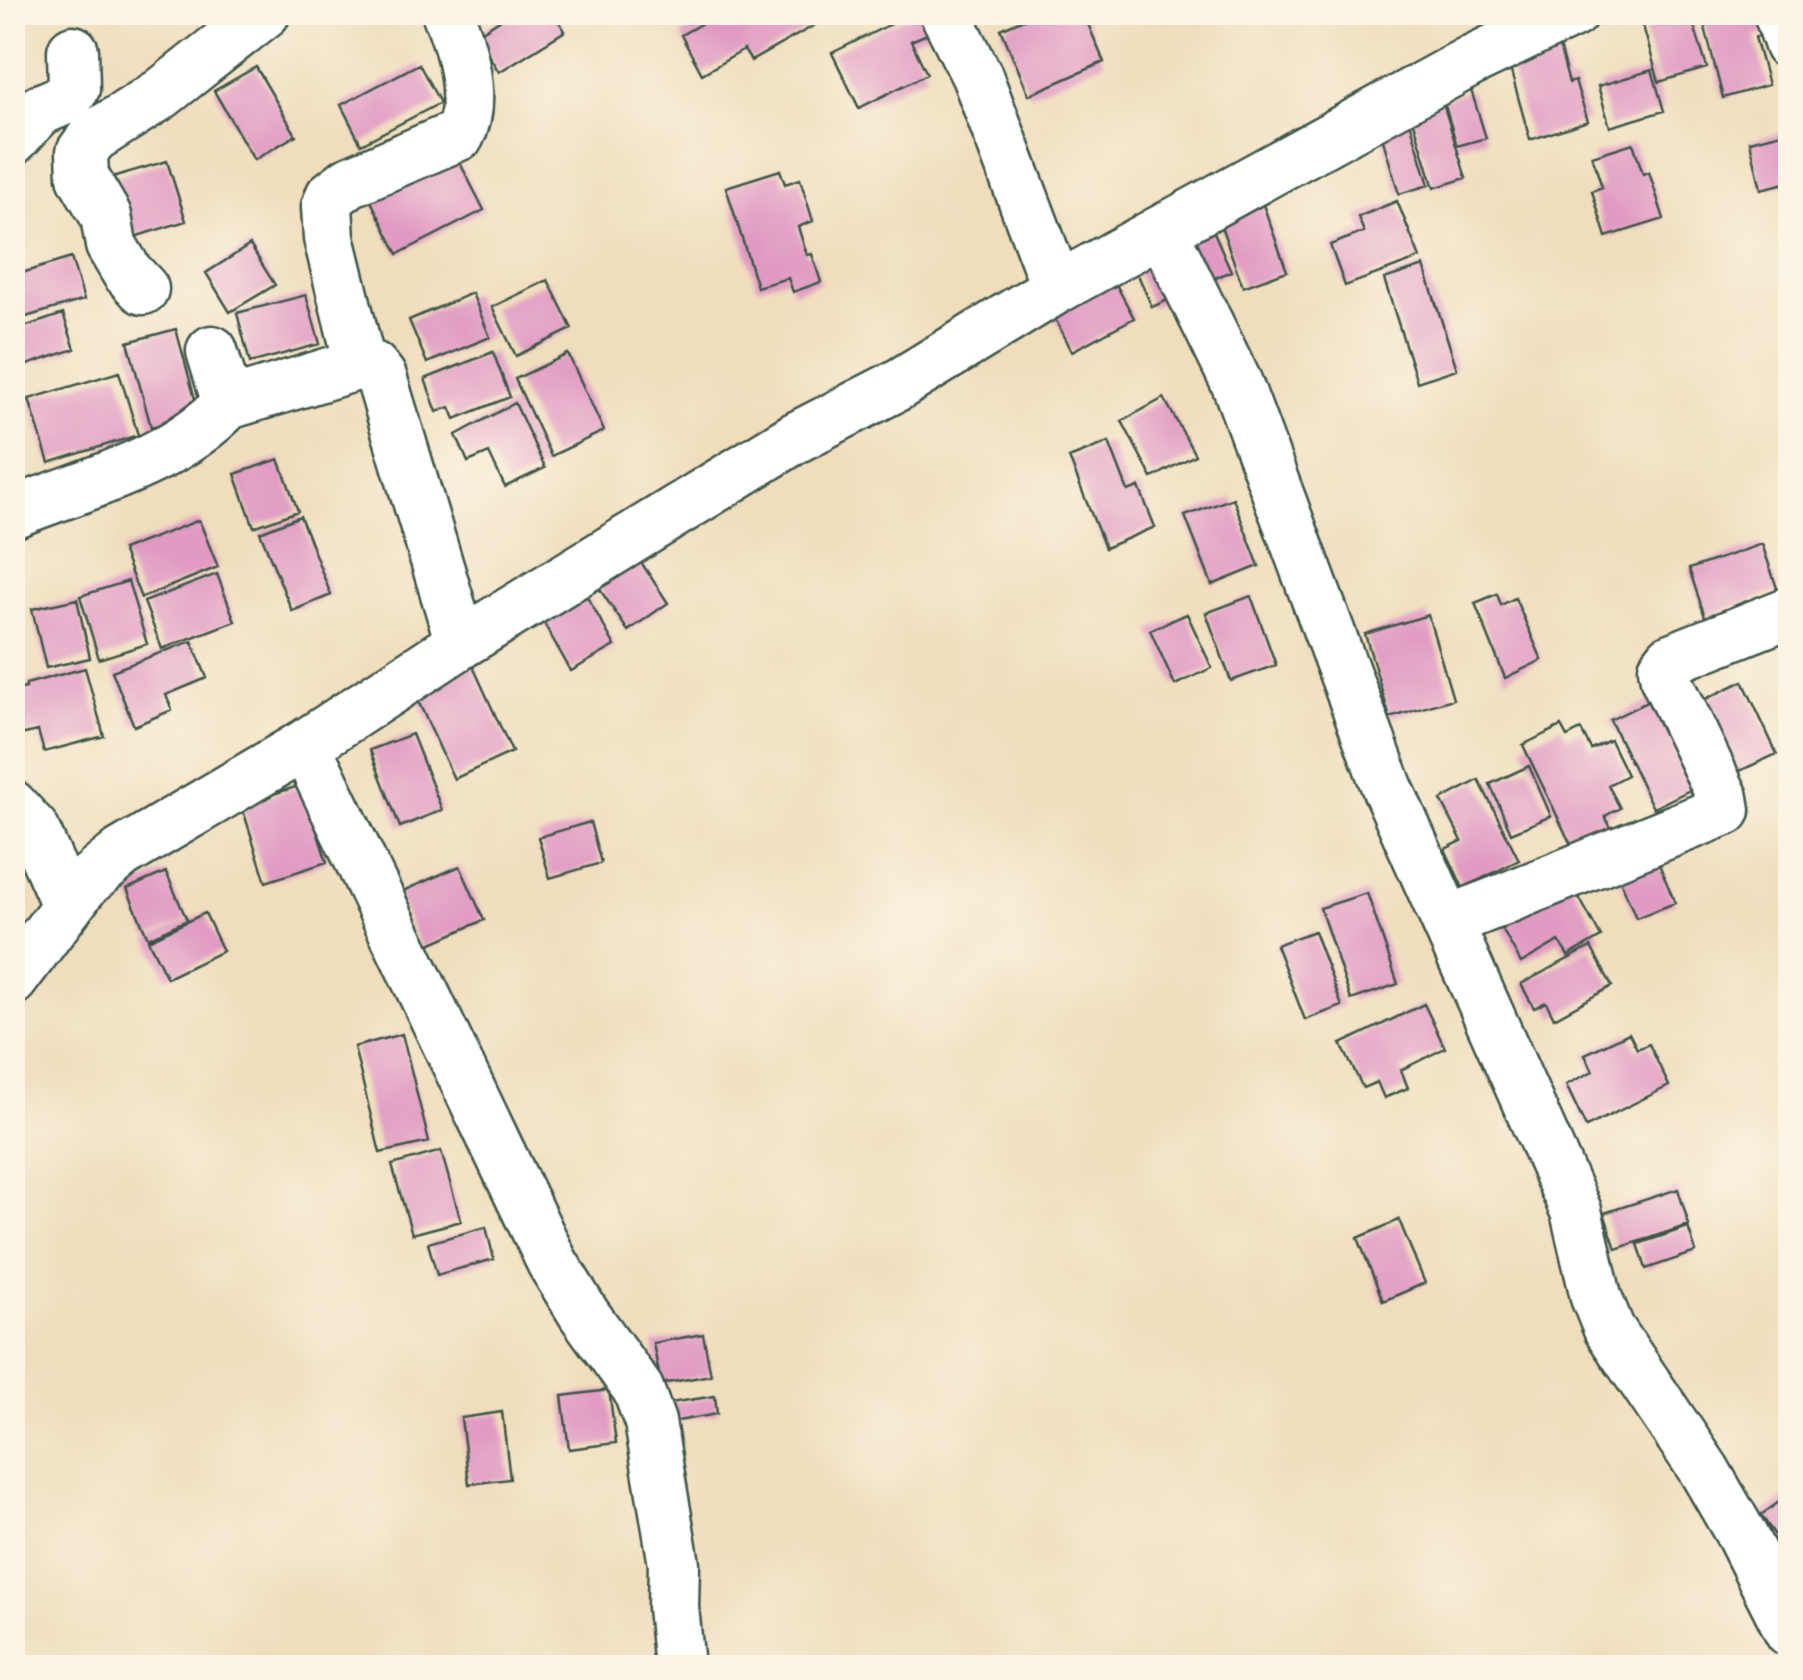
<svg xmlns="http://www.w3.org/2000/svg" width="1803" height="1680" viewBox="0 0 1803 1680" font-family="Caveat,sans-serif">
<rect width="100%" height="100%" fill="#fcf5e5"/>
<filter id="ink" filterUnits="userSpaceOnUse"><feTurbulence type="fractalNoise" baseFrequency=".01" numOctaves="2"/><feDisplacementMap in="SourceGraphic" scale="20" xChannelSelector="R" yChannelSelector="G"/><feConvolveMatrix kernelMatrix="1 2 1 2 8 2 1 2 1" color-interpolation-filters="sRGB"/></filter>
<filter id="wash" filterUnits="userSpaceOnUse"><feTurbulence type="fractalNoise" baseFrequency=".0048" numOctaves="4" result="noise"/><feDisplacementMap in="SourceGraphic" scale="40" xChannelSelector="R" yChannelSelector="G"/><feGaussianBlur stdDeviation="2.25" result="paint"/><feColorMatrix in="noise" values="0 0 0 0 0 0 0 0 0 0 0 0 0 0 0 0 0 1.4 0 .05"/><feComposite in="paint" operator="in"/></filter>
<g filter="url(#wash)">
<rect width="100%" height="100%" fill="#efddbb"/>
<g id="blocks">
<path fill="#e19bc3" d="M 512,12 L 553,12 L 565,31 L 499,72 L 476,35 Z
M 722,12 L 808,12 L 815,25 L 751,61 L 744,50 L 702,74 L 681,35 Z
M 915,12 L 925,12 L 934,31 L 911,41 L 927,74 L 859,108 L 832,53 Z
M 1039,12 L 1083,12 L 1104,62 L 1029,95 L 1001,29 Z
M 1639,12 L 1690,12 L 1707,68 L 1659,82 Z
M 1701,12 L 1763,12 L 1769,33 L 1755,37 L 1768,85 L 1723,98 Z
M 1556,36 L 1569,83 L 1575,81 L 1588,121 L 1530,140 L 1505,50 Z
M 419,64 L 440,103 L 361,144 L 341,105 Z
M 256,67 L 296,135 L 254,160 L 214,91 Z
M 1652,70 L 1664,111 L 1610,127 L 1598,86 Z
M 1471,90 L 1486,138 L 1457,146 L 1443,99 Z
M 1441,97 L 1466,178 L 1434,188 L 1409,106 Z
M 1407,112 L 1429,185 L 1399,194 L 1377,120 Z
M 1790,131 L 1790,182 L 1761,189 L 1750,141 Z
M 1633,143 L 1643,174 L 1649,172 L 1664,219 L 1606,237 L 1592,191 L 1602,187 L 1592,156 Z
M 457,157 L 484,210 L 398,254 L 371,201 Z
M 167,161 L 186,221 L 131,238 L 112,177 Z
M 780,170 L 785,184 L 800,179 L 813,221 L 798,227 L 807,255 L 812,254 L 821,282 L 793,292 L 788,278 L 757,287 L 726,187 Z
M 1261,199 L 1287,271 L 1243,287 L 1217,215 Z
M 1397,201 L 1420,258 L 1345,286 L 1330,245 L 1364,232 L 1358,217 Z
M 1210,223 L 1231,271 L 1202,284 L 1182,236 Z
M 250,245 L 275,285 L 230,312 L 206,273 Z
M 1149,251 L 1170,299 L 1152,307 L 1131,259 Z
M 71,258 L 84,300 L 12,321 L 12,276 Z
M 1424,266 L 1457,369 L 1417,382 L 1384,279 Z
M 1112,277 L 1134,318 L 1072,351 L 1050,309 Z
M 548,280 L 572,329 L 516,356 L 492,307 Z
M 472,293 L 490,337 L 427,363 L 409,320 Z
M 306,295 L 320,344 L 250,363 L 237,313 Z
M 63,314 L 75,349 L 12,370 L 12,331 Z
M 176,329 L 199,414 L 151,427 L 128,342 Z
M 493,352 L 510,397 L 455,419 L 450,407 L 437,412 L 425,379 Z
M 568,354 L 604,431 L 551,456 L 515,379 Z
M 119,372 L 138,435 L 49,463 L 29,399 Z
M 1164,398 L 1195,455 L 1152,478 L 1122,421 Z
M 515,403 L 545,468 L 505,487 L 489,453 L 468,462 L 456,435 Z
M 1109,442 L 1128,491 L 1139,487 L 1155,527 L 1105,548 L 1069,458 Z
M 279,459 L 298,511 L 254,527 L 235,474 Z
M 1233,498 L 1259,566 L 1212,585 L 1185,516 Z
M 300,516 L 331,595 L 292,611 L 260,532 Z
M 199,520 L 218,567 L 141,598 L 122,550 Z
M 629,544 L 668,603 L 628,631 L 588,572 Z
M 1762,544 L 1778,591 L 1705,617 L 1689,569 Z
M 217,574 L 235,621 L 162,649 L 144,602 Z
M 128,581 L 147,644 L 99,659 L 80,596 Z
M 585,593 L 615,646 L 571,671 L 541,618 Z
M 1497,594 L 1501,605 L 1515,598 L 1542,660 L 1505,678 L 1475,603 Z
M 1251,596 L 1276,665 L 1231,681 L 1206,613 Z
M 77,599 L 90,658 L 46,668 L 32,609 Z
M 1187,614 L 1212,668 L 1175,685 L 1150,630 Z
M 1428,615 L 1453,699 L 1390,718 L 1365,634 Z
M 192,641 L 207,678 L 166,695 L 172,710 L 134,726 L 112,671 Z
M 471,662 L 512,752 L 454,779 L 413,690 Z
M 85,668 L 104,736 L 44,752 L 38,731 L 16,736 L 12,691 L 26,688 L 26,684 Z
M 1743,681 L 1777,754 L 1733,774 L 1699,702 Z
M 1655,698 L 1698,786 L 1653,808 L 1610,720 Z
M 1561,726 L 1567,737 L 1581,730 L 1591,749 L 1610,740 L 1627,775 L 1608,785 L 1620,808 L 1605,816 L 1614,834 L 1575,853 L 1523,745 Z
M 412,734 L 442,810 L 400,827 L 370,750 Z
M 1529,766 L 1551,816 L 1511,833 L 1490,784 Z
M 1479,780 L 1519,860 L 1463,888 L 1445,849 L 1462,841 L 1441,800 Z
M 302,785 L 327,862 L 266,882 L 241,804 Z
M 590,822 L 601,863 L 550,878 L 538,837 Z
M 1652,847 L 1675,903 L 1636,918 L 1613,863 Z
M 460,866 L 484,920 L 421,948 L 396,894 Z
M 166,872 L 187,920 L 148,938 L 127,889 Z
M 1570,881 L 1601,937 L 1568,956 L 1559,941 L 1521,963 L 1498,922 Z
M 1367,893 L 1398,984 L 1351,1000 L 1320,908 Z
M 205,913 L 223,951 L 167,978 L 148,940 Z
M 1314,931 L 1342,1006 L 1305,1020 L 1276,945 Z
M 1591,947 L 1612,986 L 1554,1018 L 1546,1002 L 1534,1008 L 1521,984 Z
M 1424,1004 L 1445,1048 L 1401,1070 L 1408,1088 L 1384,1098 L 1377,1082 L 1363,1088 L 1341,1044 Z
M 1629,1033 L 1637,1049 L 1649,1044 L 1669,1086 L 1586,1127 L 1566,1085 L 1593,1071 L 1585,1054 Z
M 402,1034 L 429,1142 L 380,1153 L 354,1047 Z
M 441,1151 L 461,1221 L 412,1234 L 392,1165 Z
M 1678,1189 L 1689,1225 L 1616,1249 L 1604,1213 Z
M 1399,1220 L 1425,1283 L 1383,1301 L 1358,1238 Z
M 486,1227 L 494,1259 L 437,1275 L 428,1243 Z
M 1688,1227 L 1696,1252 L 1646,1269 L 1638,1244 Z
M 703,1334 L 711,1375 L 661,1384 L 653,1343 Z
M 609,1390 L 616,1443 L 569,1449 L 562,1396 Z
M 715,1396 L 717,1414 L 672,1422 L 670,1403 Z
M 502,1412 L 510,1479 L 469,1484 L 461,1418 Z
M 1790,1494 L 1790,1557 L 1761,1515 Z"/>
</g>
</g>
<g filter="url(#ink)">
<use href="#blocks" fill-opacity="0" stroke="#3e5548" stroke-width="2.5"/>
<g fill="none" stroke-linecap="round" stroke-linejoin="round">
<defs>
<path id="minor" d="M 945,12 L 977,76 L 1057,288
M 1779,12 L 1790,45
M 12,140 L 40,110 L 68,98 L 74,88 L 73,51
M 1163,232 L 1237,384 L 1387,787 L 1576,1211 L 1596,1297 L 1609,1329 L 1704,1470 L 1741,1534 L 1790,1631
M 143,289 L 127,272 L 111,245 L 106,216 L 83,177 L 82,152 L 93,137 L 161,94 L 265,12
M 212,351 L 228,404 L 360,364 L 373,367 L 381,377 L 461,643
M 360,364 L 329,238 L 327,207 L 331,196 L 349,182 L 459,135 C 477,101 462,46 447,12
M 12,513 C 87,483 171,464 228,404
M 305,745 L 552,1262 L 584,1314 L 638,1389 L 650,1422 L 674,1564 L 673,1607 L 678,1657
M 12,806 L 34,830 L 67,905
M 1447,922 L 1725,810 L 1723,798 L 1666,679 L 1664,668 L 1671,659 L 1790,612
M 12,980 L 85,883 L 122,853 L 305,745 L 461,643 L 795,438 L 898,385 L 1057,288 L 1469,62 L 1573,12"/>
</defs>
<use href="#minor" stroke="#3e5548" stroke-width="55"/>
<use href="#minor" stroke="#fff" stroke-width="50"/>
</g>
</g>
<rect width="1803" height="1680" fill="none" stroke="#fcf5e5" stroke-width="50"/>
</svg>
